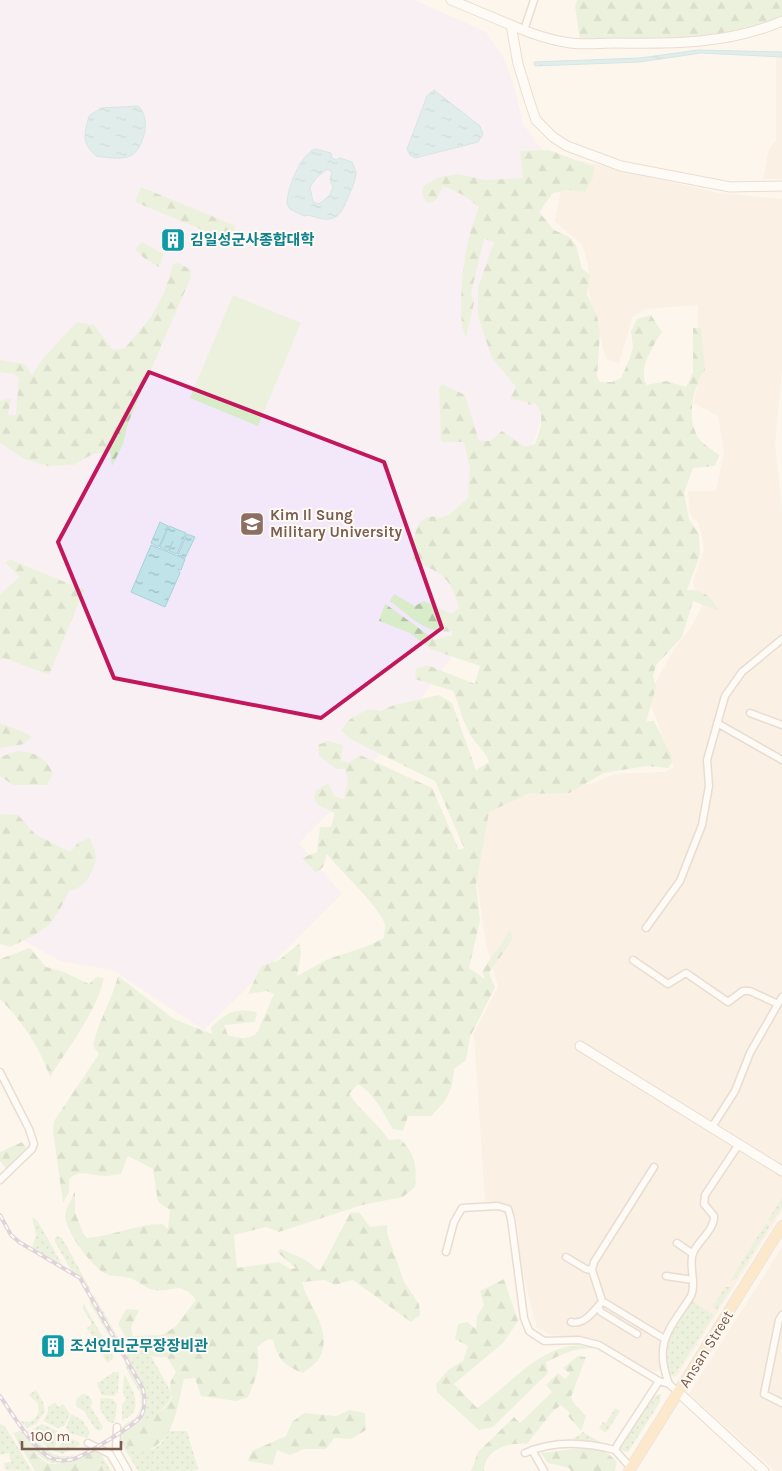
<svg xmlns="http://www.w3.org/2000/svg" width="782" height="1471" viewBox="0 0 782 1471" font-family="Karla,'Noto Sans KR',sans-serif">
<defs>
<pattern id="grass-dots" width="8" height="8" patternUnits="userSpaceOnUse" patternTransform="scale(1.25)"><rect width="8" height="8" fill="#d8ecc9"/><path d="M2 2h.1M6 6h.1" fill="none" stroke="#b4c2a5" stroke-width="1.8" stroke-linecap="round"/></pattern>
<pattern id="forest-firs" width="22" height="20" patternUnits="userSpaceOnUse" patternTransform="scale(1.25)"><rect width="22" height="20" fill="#d8ecc9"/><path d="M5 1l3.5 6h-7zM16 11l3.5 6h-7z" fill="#b4c2a5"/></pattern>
<pattern id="water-ripples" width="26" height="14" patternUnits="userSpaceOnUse" patternTransform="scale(1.25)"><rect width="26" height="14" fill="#bfe3e8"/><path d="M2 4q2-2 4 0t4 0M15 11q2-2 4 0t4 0" fill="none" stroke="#a0bbbe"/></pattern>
</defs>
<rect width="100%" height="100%" fill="#fdf6ec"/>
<path fill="#f5e8da" d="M 776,57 L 782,57 L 782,179 L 763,179 L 769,149 L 776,141 Z
M 581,161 L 718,193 L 782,199 L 782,369 L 775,444 L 782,513 L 782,1211 L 677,1376 L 674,1377 L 660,1371 L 648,1371 L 595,1339 L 551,1335 L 537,1328 L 520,1263 L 517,1222 L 512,1208 L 485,1201 L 474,1033 L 498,987 L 486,944 L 474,862 L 483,816 L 495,801 L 594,783 L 614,774 L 665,772 L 674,767 L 648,697 L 675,647 L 690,629 L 702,607 L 693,582 L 704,549 L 699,523 L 690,515 L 688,491 L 716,491 L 724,452 L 718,416 L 694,403 L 697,388 L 698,305 L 645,309 L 632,318 L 619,364 L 606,359 L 589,294 L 588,264 L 582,244 L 555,222 L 566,162 Z
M 782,1247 L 782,1471 L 775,1471 L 689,1394 Z"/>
<path fill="#f3e8fa" d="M 0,0 L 415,0 L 486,32 L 505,60 L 515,90 L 523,124 L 552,163 L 539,227 L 546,406 L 463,642 L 360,781 L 299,843 L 342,894 L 204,1030 L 113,970 L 60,961 L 19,938 L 0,930 Z"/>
<path fill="url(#grass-dots)" d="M 782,1198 L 782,1207 L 772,1222 L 768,1220 Z
M 32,1217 L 37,1220 L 63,1266 L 32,1248 L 36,1235 Z
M 766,1223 L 770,1226 L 736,1279 L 730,1281 Z
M 58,1236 L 62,1238 L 91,1290 L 88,1291 L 80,1278 L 72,1272 L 55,1242 L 55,1238 Z
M 725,1287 L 732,1287 L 716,1311 L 713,1306 Z
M 94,1295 L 120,1341 L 121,1349 L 91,1297 Z
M 90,1298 L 121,1352 L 120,1354 L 89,1302 Z
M 692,1301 L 714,1315 L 674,1376 L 666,1371 L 667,1341 Z
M 83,1303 L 113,1355 L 114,1358 L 107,1363 L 87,1328 L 92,1324 L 83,1309 Z
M 126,1343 L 151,1356 L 172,1394 C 168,1411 141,1423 126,1431 L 151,1450 L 161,1444 L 168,1431 L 187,1431 L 198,1469 L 193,1471 L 138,1471 L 119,1439 L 119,1433 C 169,1404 138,1394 127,1359 C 125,1355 126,1348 126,1343 Z
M 125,1360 C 143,1391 157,1408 120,1431 C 123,1423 135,1421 139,1412 C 149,1391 125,1379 125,1360 Z
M 114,1372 L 119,1372 L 118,1392 L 114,1396 L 101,1395 L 97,1383 Z
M 124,1374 C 133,1389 146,1412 122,1420 L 122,1405 L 126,1399 L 123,1393 Z
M 36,1390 L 43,1402 L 45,1411 L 36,1424 L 27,1428 L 20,1421 L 30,1422 C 38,1417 41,1411 37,1402 L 28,1395 Z
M 82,1394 L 88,1395 L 92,1400 L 91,1407 L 103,1427 L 100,1431 L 95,1429 L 84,1411 L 76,1406 L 76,1400 Z
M 658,1394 L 661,1394 L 660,1402 L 628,1452 L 620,1450 L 650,1400 Z
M 100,1398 L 113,1399 L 117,1404 L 115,1421 L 113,1423 L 108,1422 L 100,1409 Z
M 55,1402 L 59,1407 L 63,1404 L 70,1414 L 64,1426 L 58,1428 L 43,1421 L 48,1412 L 48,1407 Z
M 615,1408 L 620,1411 L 606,1433 L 599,1428 L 603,1422 L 606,1423 Z
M 71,1414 L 82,1420 L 90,1432 L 87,1438 L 69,1433 L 66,1427 Z
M 0,1424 L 5,1426 L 32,1471 L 5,1470 L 4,1463 L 11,1462 L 9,1453 L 0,1455 Z
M 42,1424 L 57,1431 L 58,1437 L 55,1448 L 58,1449 L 63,1439 L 67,1437 L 79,1442 L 80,1445 L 62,1454 L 49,1449 L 32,1430 Z
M 29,1430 C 42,1446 52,1461 74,1455 L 75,1457 C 52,1465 40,1447 27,1431 Z
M 19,1431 C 33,1433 38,1455 53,1460 C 61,1463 69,1460 77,1460 C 45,1471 37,1454 19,1431 Z
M 583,1432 L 604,1444 L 573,1439 Z
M 94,1449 L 99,1451 L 111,1471 L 104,1471 L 95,1453 L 92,1454 L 90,1453 Z"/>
<path fill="url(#forest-firs)" d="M 577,0 L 782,0 L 782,17 C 719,47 647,36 580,40 L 575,6 Z
M 549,150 L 594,167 L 593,177 L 585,192 L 568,190 L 553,193 L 539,212 L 554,230 L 568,236 L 576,245 L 582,269 L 590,275 L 587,294 L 597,316 L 600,333 L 597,376 L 600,382 L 612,382 L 621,378 L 630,358 L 633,347 L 631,331 L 637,319 L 651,315 L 662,332 C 653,346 637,369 647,385 L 666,381 L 686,387 L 693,372 L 693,328 L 701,328 L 705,370 C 693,386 686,418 698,437 C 701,443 713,450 719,455 L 715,466 L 693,468 L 684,493 L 689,519 L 699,534 L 700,555 L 687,590 C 703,589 712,597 719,611 L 693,601 L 682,637 L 656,665 L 653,676 L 656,687 L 646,722 L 654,721 L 671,755 L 672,763 L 668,768 L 646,766 L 604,773 L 569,793 L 528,794 L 489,812 L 476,885 L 480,920 L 469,968 L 485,979 L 482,972 C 490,957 502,946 509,930 L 513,937 C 507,951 496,960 489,973 L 495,987 L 470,1037 L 466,1060 L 454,1069 C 452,1093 448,1099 431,1116 L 408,1116 L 403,1131 L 393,1129 C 383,1113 375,1094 358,1084 L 349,1094 C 361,1111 377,1123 389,1140 L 400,1139 C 416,1154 417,1167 415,1187 L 403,1197 L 362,1205 L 279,1232 L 266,1227 L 234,1235 L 237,1268 L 279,1262 L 290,1269 L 296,1268 L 277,1252 L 281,1249 L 304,1259 L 320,1271 L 350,1213 L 359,1212 L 370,1227 L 387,1225 L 387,1233 L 404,1282 L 419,1304 L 420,1315 L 411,1322 L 353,1280 L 335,1285 L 325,1280 L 302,1282 C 308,1306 333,1330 320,1357 C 317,1363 308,1369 303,1373 C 285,1366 278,1360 273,1340 L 268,1339 L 257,1347 C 261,1366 256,1379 248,1397 L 236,1401 L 201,1396 L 195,1378 L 184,1379 C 176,1411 175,1444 139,1454 L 128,1447 L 123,1436 C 133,1420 160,1418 170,1401 C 174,1396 170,1392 170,1386 C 170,1381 174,1376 176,1372 L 167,1357 C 139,1359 130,1346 118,1324 L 126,1309 L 139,1310 L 131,1327 L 133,1336 L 162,1335 L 175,1327 L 196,1300 C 180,1279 173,1293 154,1290 C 146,1289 138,1281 130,1278 C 122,1276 111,1277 104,1273 C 90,1264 66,1232 65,1216 C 65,1209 72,1199 75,1191 L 75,1212 L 83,1233 L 87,1238 C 113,1236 136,1224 162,1224 L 168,1229 L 170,1210 L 158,1202 L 153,1169 L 128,1156 L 121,1174 C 116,1174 110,1176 105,1176 C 92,1176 80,1168 69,1179 L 69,1192 L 63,1203 L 53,1131 L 54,1121 L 99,1054 L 93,1046 C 98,1021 112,1000 118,976 L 174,1019 L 212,1034 L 211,1027 C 228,1012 234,1008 257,1012 L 255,1022 L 224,1025 L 228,1035 C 239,1038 248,1041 257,1033 L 274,994 L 267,991 L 248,994 L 261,966 L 279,960 L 300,943 L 301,955 L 297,976 L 328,959 L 368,946 L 384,938 C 384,933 386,926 384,922 C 373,900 344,875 327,854 L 323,867 L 316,873 L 302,858 L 317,852 L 320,827 L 331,827 L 335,813 L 318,805 L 314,799 L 316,790 L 328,783 L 334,796 L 344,799 L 348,780 L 345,769 L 336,769 L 319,756 L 318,745 L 328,741 L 343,745 L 341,760 L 349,763 L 360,755 L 432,788 L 459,850 L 464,848 L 435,781 L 350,739 L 341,730 L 350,719 L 368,709 L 381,711 L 394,705 L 439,695 L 452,703 L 476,770 L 489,762 C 484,748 475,745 469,732 C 462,719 459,704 453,691 L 415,679 L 416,669 L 427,665 L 475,684 L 480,666 L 430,649 L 410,633 L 379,621 L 385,604 L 387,605 L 435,640 L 452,635 L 452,631 C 425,635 411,616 390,601 L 394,594 L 415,606 L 424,601 L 452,614 L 459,608 C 450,576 443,574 414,561 C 412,544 414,509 440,518 L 450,514 L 468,498 L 470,469 L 464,442 L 441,442 L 439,387 L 442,384 L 465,395 L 479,441 L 490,441 L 502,431 L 525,447 L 535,444 C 540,429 546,416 535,403 L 529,405 L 527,402 L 510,399 L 516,387 L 492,358 L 478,316 L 478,287 L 494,242 L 484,239 L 471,293 L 474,303 L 466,338 L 462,326 C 459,288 464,242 479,207 L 463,195 L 443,186 L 437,199 L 431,203 L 426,202 L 422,193 L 423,186 L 440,177 L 458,174 L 485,180 L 523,178 L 520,151 Z
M 141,187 L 236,226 L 229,241 L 135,202 Z
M 142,242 L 164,254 L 159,267 L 144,258 L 135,249 Z
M 178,263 L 190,269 L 191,277 L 128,423 L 123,444 L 112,466 L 110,451 L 93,454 L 73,465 L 47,466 L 24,459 L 0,443 L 0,401 L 11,398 L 8,415 L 16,415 L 19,378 L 14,374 L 0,372 L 0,360 L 25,364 L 32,375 L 44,357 L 77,322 L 94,325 L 113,350 L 125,348 L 151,317 L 164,293 L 173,264 Z
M 9,559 L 84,590 L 49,675 L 4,658 L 0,660 L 0,594 L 20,577 L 6,563 Z
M 0,723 L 28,734 L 32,737 L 24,744 L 0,748 Z
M 18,751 C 37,753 44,756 53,773 L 47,785 L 13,785 L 0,776 L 0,757 Z
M 6,814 L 18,815 L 35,834 L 70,852 L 79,842 L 90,838 C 92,844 96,852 96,858 C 94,872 83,890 69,891 C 52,928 45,930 10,947 L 0,944 L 0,815 Z
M 30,948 L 46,967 L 62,971 L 89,984 L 96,977 L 104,978 C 96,1013 69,1046 50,1077 C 40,1048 22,1021 0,999 L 0,959 Z
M 22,1142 L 27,1148 L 7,1170 L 0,1161 L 0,1152 Z
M 504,1279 L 518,1321 L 503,1343 L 454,1384 L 477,1408 C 515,1382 549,1332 600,1349 C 574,1347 569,1352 546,1362 L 548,1373 L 493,1427 L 479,1430 L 437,1392 L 436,1384 L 449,1369 L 463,1361 L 468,1346 L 455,1339 L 458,1324 L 467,1322 L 476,1329 L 477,1316 L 484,1305 L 480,1291 Z
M 578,1356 L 586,1357 L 571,1397 L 573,1402 L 586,1416 L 581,1431 L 568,1416 L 570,1413 L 561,1405 L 552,1412 L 527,1444 C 508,1442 485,1449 484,1471 L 471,1471 L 478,1452 L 514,1417 L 520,1423 L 552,1392 L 546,1385 L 558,1373 L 565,1379 L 570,1374 L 563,1368 Z
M 350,1410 L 365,1413 L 366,1430 L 351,1439 L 334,1438 L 326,1449 L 304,1449 L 290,1455 L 277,1450 L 273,1465 L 248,1461 L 252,1451 L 286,1436 L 292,1422 L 304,1413 L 336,1416 Z
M 19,1431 C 47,1469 45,1471 90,1453 L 92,1454 L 95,1452 L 104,1471 L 35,1471 L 13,1433 Z
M 582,1448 C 597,1449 607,1450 617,1462 L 615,1471 L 571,1471 L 569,1468 L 548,1463 L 541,1453 Z"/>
<path fill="#d8ecc9" d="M 233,295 L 301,323 L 258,426 L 190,398 Z"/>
<path fill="url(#water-ripples)" stroke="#a5d3da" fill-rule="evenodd" d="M 698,50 L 782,52 L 782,57 L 701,53 L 640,62 L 535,66 L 534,62 L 640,58 Z
M 434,90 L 480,126 L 483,134 L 478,142 L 415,158 L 410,155 L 407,149 L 427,96 Z
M 138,106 C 151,116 145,146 132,155 C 123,161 105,157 96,156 C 81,141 84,136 89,116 L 101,108 Z
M 315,149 L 331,153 L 332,158 L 336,160 L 340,158 L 352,162 L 356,172 C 356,180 352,188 349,195 C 339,221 333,223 308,215 L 304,216 L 290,209 L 287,204 C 287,189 300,155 315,149 ZM 327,169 L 332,172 L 330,180 L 333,187 L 330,195 L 319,204 L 313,202 L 310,187 L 316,178 Z
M 160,522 L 168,526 L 159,547 L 151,543 Z
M 169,526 L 186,533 L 177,554 L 169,551 L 173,541 L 168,551 L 160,547 Z
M 187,534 L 195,537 L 185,558 L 178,555 Z
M 151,545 L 185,559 L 181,570 L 178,569 L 180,573 L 165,607 L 131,592 Z"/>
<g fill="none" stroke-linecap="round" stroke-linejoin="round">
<defs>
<path id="minor" d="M 524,30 L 534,0
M 750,713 L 782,725
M 717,723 L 782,760
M 646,928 L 680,881 L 702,825 L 709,786 L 707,760 L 725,696 L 742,672 L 782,639
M 633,960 L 668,984 L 686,973 L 728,1002 L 743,991 L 750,991 L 778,1004
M 0,1072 L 29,1129 L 34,1144 L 32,1149 L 0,1180
M 712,1127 L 735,1091 L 750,1053 L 782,997
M 654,1167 L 594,1262 L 592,1270 L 602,1301 L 663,1338
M 677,1243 L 693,1254
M 446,1252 L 454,1222 L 462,1208 L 498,1206 L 508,1209 L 511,1219 L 524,1318 L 529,1331 L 544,1341 L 579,1340 L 599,1345 L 659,1381
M 566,1257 L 586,1269 L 592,1270
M 666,1276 L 693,1280
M 598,1307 L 601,1312 L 637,1334
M 782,1315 L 779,1320 L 764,1394 L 782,1403
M 571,1322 C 584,1325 592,1313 600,1304
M 669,1384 C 653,1342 670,1329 691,1296 C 697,1282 688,1266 693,1253 C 698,1241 715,1229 714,1216 L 704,1204 L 705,1195 L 739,1144
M 117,1427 L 116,1450 L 128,1471
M 88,1443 L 110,1454 L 120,1471
M 532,1450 L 544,1471
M 525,1453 C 554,1440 585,1442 615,1450
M 631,1468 L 615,1450 L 618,1444 L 659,1381 L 669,1384 L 678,1392"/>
<path id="tertiary" d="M 511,25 C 529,33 549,40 570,43 C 585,45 600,43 616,43 C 670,44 731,44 782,21
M 580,1046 L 782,1171
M 678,1392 L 764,1471"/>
<path id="secondary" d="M 451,0 L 511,25 L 518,64 L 530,103 L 536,120 L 553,137 L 567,146 L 621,166 L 730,187 L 782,186"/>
<path id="primary" d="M 629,1471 L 782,1226"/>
</defs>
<use href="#minor" stroke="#d1beb0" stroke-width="9"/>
<use href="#tertiary" stroke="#d1beb0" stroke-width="11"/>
<use href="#secondary" stroke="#d6c0b0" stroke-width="11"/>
<use href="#primary" stroke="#dad1cd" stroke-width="12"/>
<use href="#minor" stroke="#fff" stroke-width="6"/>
<use href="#tertiary" stroke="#fff" stroke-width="9"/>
<use href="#secondary" stroke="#fff" stroke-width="9"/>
<use href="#primary" stroke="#fbd9a5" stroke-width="10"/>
<defs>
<path id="rail" d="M 0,1215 L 11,1235 L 19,1242 L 80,1278 L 143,1389 C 145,1398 146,1407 141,1416 C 137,1424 85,1455 74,1459 C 67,1461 57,1461 51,1458 C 34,1450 11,1412 0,1396"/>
</defs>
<use href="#rail" stroke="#b9a8c9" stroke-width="4"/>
<use href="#rail" stroke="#fffaf3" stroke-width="2" stroke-dasharray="5.5" stroke-linecap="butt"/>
</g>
<path d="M0 0H782V1471H0ZM 149,372 L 384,462 L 442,628 L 321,718 L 114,678 L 58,542 Z" fill="#fdf6ec" fill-opacity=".55" fill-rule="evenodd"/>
<path fill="none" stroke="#c2185b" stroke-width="4" stroke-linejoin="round" d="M 149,372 L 384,462 L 442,628 L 321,718 L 114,678 L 58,542 Z"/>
<defs>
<symbol id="building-square" viewBox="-11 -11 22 22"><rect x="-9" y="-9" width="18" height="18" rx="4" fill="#0f9aa8" stroke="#fffaf3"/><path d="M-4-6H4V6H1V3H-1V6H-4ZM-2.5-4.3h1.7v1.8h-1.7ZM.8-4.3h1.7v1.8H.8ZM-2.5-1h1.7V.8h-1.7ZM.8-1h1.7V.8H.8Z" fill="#fff"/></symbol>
<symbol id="university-square" viewBox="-11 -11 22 22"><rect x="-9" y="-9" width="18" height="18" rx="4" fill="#8d6e63" stroke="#fffaf3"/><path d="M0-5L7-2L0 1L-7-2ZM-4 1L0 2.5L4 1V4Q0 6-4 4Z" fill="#fff"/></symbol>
</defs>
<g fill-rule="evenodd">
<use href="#building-square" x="159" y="226" width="28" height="28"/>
<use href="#university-square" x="238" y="510" width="28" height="28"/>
<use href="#building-square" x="39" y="1332" width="28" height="28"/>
</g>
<g text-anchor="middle" stroke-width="4" stroke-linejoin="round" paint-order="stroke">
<g font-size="15" font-weight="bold" fill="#0d838f" stroke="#fffaf3" text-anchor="start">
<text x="190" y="245">김일성군사종합대학</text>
<text x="70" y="1351">조선인민군무장장비관</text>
</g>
<g font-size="15" font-weight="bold" fill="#785e54" stroke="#fffaf3" text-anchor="start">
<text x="270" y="520">Kim Il Sung<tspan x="270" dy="17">Military University</tspan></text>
</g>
<g font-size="15" fill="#7a5c4d" stroke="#fffaf3">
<text transform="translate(706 1349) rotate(-58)" y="5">Ansan Street</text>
</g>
</g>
<path d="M22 1441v8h99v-8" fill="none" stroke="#7a5c4d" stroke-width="2.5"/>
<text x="30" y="1441" font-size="15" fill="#7a5c4d" stroke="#fffaf3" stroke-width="4" paint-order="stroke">100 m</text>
</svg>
